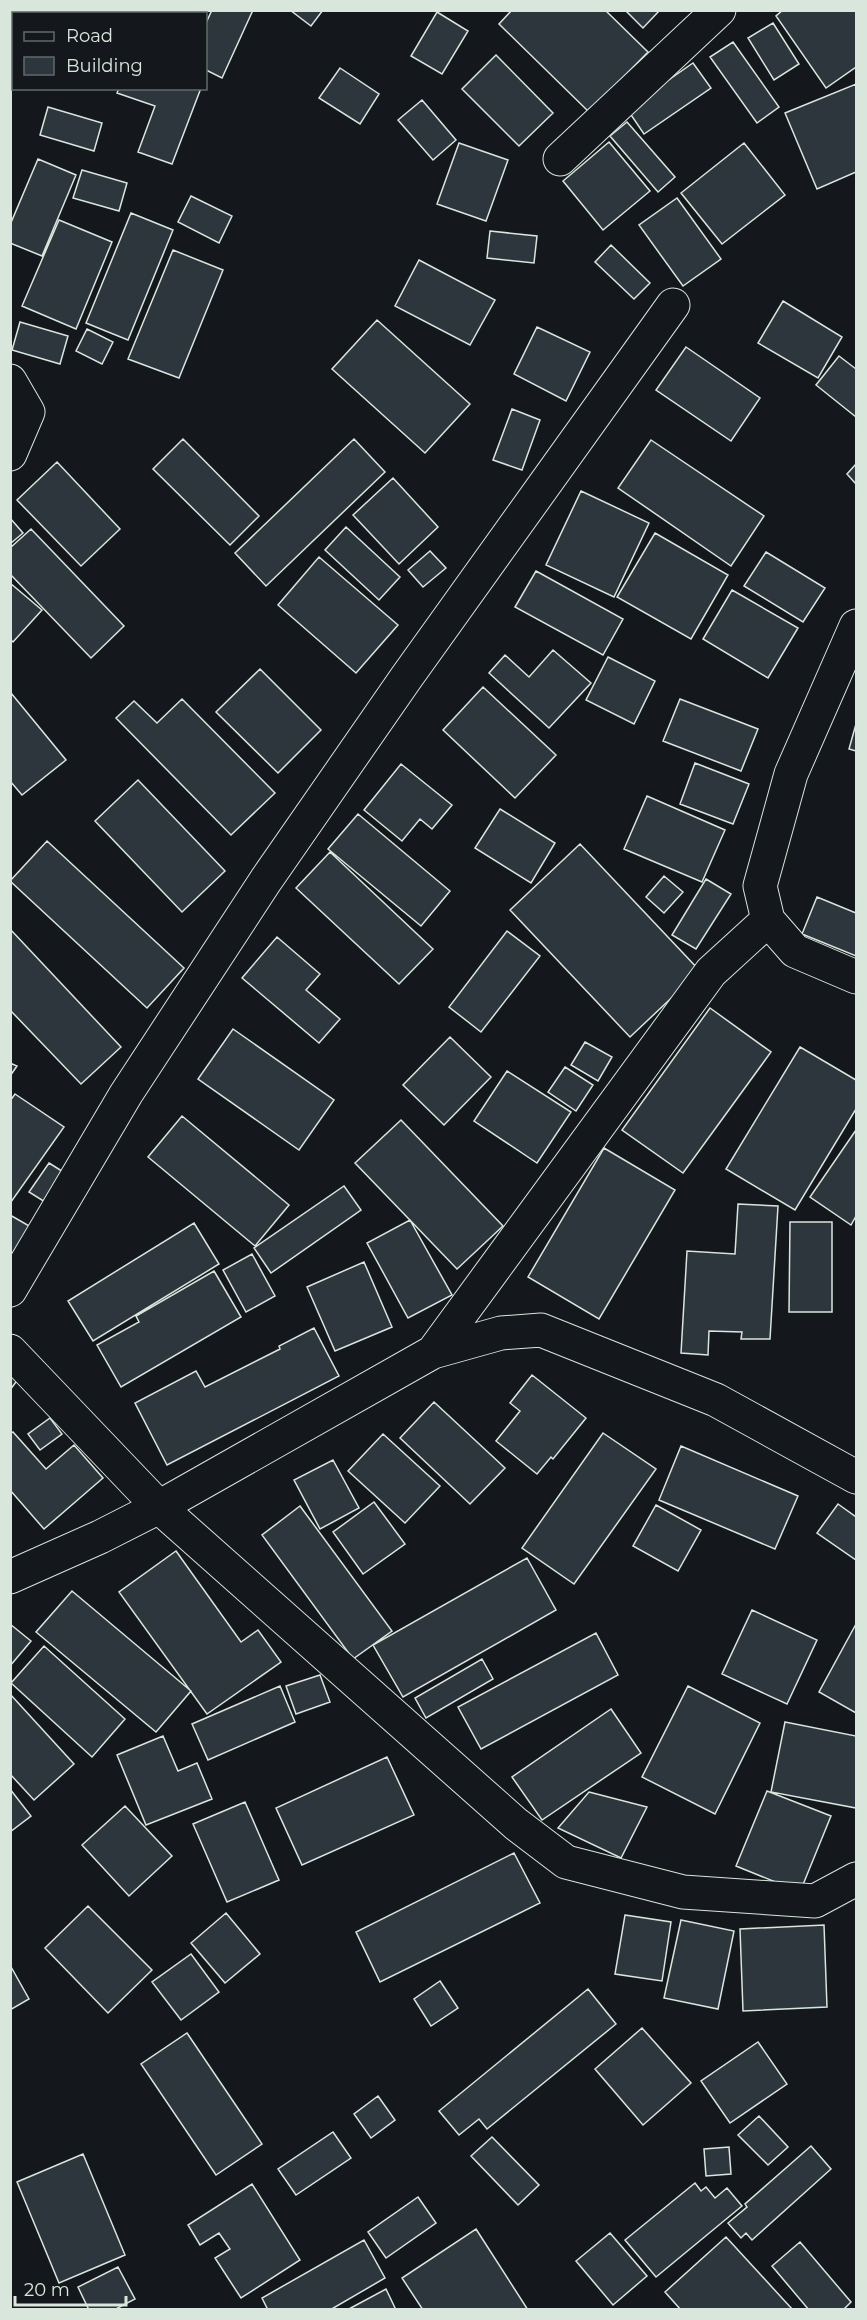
<svg xmlns="http://www.w3.org/2000/svg" width="867" height="2320" viewBox="0 0 867 2320" font-family="Montserrat,sans-serif">
<rect width="100%" height="100%" fill="#14181c"/>
<path fill="#2c363c" stroke="#d8e6dc" stroke-width="1.5" d="M 91,10 L 203,10 L 201,14 L 97,14 Z
M 212,10 L 253,10 L 222,78 L 206,70 L 206,23 Z
M 290,10 L 323,10 L 311,26 Z
M 512,10 L 605,10 L 648,52 L 589,112 L 499,24 Z
M 625,10 L 660,10 L 643,28 Z
M 783,10 L 856,10 L 856,67 L 826,88 L 776,16 Z
M 437,12 L 468,31 L 442,74 L 411,56 Z
M 773,23 L 799,64 L 774,80 L 748,38 Z
M 733,42 L 779,107 L 757,123 L 710,57 Z
M 496,55 L 553,113 L 519,146 L 462,89 Z
M 693,63 L 711,88 L 644,134 L 627,109 Z
M 340,68 L 379,94 L 360,124 L 319,98 Z
M 856,84 L 856,172 L 817,189 L 785,113 Z
M 119,88 L 201,88 L 172,164 L 138,152 L 155,106 L 117,93 Z
M 422,100 L 456,140 L 433,160 L 398,120 Z
M 48,107 L 102,123 L 94,151 L 40,135 Z
M 627,122 L 675,177 L 658,192 L 610,136 Z
M 609,142 L 650,191 L 603,230 L 563,181 Z
M 459,143 L 508,160 L 486,221 L 437,204 Z
M 744,143 L 785,195 L 722,244 L 681,193 Z
M 38,159 L 76,175 L 42,256 L 10,243 L 10,225 Z
M 82,170 L 127,183 L 119,211 L 73,198 Z
M 191,196 L 232,216 L 219,243 L 178,222 Z
M 677,198 L 721,259 L 683,286 L 639,225 Z
M 131,213 L 173,230 L 128,340 L 86,323 Z
M 59,220 L 112,242 L 76,329 L 22,306 Z
M 490,231 L 537,236 L 534,263 L 487,258 Z
M 611,245 L 650,283 L 634,299 L 595,262 Z
M 173,250 L 223,270 L 179,378 L 128,359 Z
M 419,260 L 495,300 L 470,345 L 395,306 Z
M 783,301 L 842,337 L 818,378 L 758,343 Z
M 377,320 L 470,404 L 425,453 L 332,369 Z
M 20,322 L 68,336 L 60,364 L 12,350 Z
M 537,327 L 590,352 L 566,401 L 514,374 Z
M 87,329 L 113,342 L 102,364 L 76,351 Z
M 686,347 L 760,398 L 731,441 L 656,390 Z
M 839,356 L 856,369 L 856,417 L 816,385 Z
M 512,409 L 540,420 L 522,470 L 493,460 Z
M 183,439 L 259,516 L 230,545 L 153,469 Z
M 354,439 L 385,472 L 266,586 L 235,553 Z
M 651,440 L 764,516 L 731,566 L 618,488 Z
M 57,462 L 120,529 L 81,566 L 17,500 Z
M 856,464 L 856,484 L 847,474 Z
M 393,478 L 438,527 L 399,564 L 353,515 Z
M 581,491 L 649,523 L 614,597 L 546,565 Z
M 10,518 L 23,533 L 10,544 Z
M 346,527 L 400,577 L 379,600 L 325,550 Z
M 31,529 L 124,626 L 91,658 L 10,574 L 10,548 Z
M 655,533 L 728,575 L 691,639 L 617,597 Z
M 430,551 L 446,568 L 423,587 L 408,570 Z
M 766,552 L 825,588 L 803,622 L 744,586 Z
M 319,557 L 398,625 L 356,673 L 278,605 Z
M 536,571 L 623,619 L 603,655 L 515,607 Z
M 10,583 L 42,610 L 13,642 L 10,639 Z
M 732,590 L 798,628 L 768,678 L 703,639 Z
M 553,650 L 591,683 L 549,728 L 489,673 L 505,655 L 529,677 Z
M 608,657 L 655,681 L 634,724 L 586,700 Z
M 260,669 L 321,730 L 278,773 L 216,712 Z
M 483,687 L 556,755 L 515,798 L 443,730 Z
M 11,693 L 66,760 L 22,795 L 10,781 Z
M 182,699 L 275,793 L 231,835 L 116,718 L 134,701 L 157,723 Z
M 680,699 L 758,729 L 741,771 L 663,741 Z
M 856,724 L 856,751 L 849,749 Z
M 695,763 L 749,784 L 733,824 L 680,804 Z
M 401,764 L 452,805 L 432,829 L 420,819 L 402,841 L 364,810 Z
M 138,780 L 225,871 L 182,912 L 95,821 Z
M 647,796 L 725,830 L 702,882 L 624,849 Z
M 500,809 L 555,843 L 531,883 L 475,848 Z
M 358,814 L 450,891 L 421,926 L 328,849 Z
M 47,841 L 184,968 L 147,1008 L 10,881 Z
M 580,844 L 700,971 L 630,1037 L 510,910 Z
M 330,852 L 433,949 L 399,984 L 296,888 Z
M 664,876 L 683,892 L 664,913 L 646,897 Z
M 706,879 L 731,894 L 696,949 L 672,935 Z
M 817,897 L 856,913 L 856,956 L 802,934 Z
M 10,929 L 121,1047 L 81,1084 L 10,1010 Z
M 507,931 L 540,956 L 481,1032 L 449,1007 Z
M 277,937 L 320,974 L 306,990 L 340,1019 L 319,1043 L 242,978 Z
M 710,1008 L 771,1052 L 683,1173 L 622,1130 Z
M 233,1029 L 334,1100 L 299,1150 L 198,1079 Z
M 450,1037 L 491,1077 L 444,1125 L 403,1085 Z
M 585,1042 L 612,1057 L 598,1081 L 571,1065 Z
M 800,1047 L 856,1080 L 856,1109 L 795,1210 L 726,1169 Z
M 10,1063 L 17,1066 L 10,1076 Z
M 565,1067 L 593,1085 L 576,1111 L 548,1092 Z
M 507,1071 L 571,1112 L 537,1163 L 474,1121 Z
M 15,1094 L 64,1127 L 11,1202 L 10,1101 Z
M 182,1116 L 289,1205 L 255,1246 L 148,1157 Z
M 401,1120 L 503,1226 L 457,1269 L 355,1163 Z
M 856,1130 L 856,1216 L 851,1225 L 810,1197 Z
M 604,1148 L 675,1190 L 599,1319 L 528,1277 Z
M 49,1163 L 73,1178 L 53,1207 L 29,1192 Z
M 344,1186 L 361,1210 L 271,1273 L 254,1248 Z
M 738,1204 L 778,1206 L 770,1339 L 741,1339 L 742,1332 L 709,1331 L 708,1355 L 681,1353 L 687,1251 L 735,1254 Z
M 10,1215 L 31,1227 L 10,1260 Z
M 410,1220 L 452,1295 L 408,1318 L 367,1243 Z
M 790,1222 L 832,1222 L 832,1312 L 789,1312 Z
M 194,1223 L 219,1264 L 93,1341 L 68,1301 Z
M 252,1254 L 275,1296 L 246,1312 L 223,1270 Z
M 364,1262 L 392,1327 L 335,1351 L 307,1287 Z
M 214,1271 L 241,1317 L 121,1387 L 97,1345 L 139,1322 L 136,1316 Z
M 314,1328 L 339,1376 L 167,1465 L 135,1403 L 196,1371 L 205,1387 L 280,1349 L 279,1346 Z
M 10,1372 L 19,1378 L 10,1390 Z
M 532,1375 L 586,1418 L 553,1459 L 551,1457 L 537,1474 L 496,1441 L 520,1411 L 510,1403 Z
M 434,1402 L 505,1468 L 470,1504 L 400,1438 Z
M 50,1418 L 62,1434 L 40,1450 L 28,1434 Z
M 13,1432 L 46,1469 L 74,1445 L 103,1478 L 44,1529 L 10,1490 L 10,1434 Z
M 603,1433 L 656,1469 L 574,1584 L 522,1548 Z
M 383,1434 L 440,1486 L 405,1523 L 348,1471 Z
M 681,1446 L 798,1496 L 775,1549 L 659,1500 Z
M 333,1460 L 359,1508 L 320,1529 L 294,1480 Z
M 374,1502 L 405,1544 L 363,1574 L 333,1532 Z
M 838,1504 L 856,1517 L 856,1560 L 817,1533 Z
M 656,1505 L 701,1530 L 678,1571 L 633,1546 Z
M 300,1506 L 392,1631 L 353,1659 L 262,1535 Z
M 176,1551 L 241,1642 L 258,1630 L 281,1662 L 207,1714 L 119,1592 Z
M 527,1558 L 556,1610 L 403,1697 L 373,1645 Z
M 72,1591 L 191,1691 L 156,1732 L 36,1632 Z
M 752,1610 L 817,1640 L 787,1704 L 722,1674 Z
M 10,1624 L 31,1641 L 10,1666 Z
M 856,1624 L 856,1713 L 819,1692 Z
M 596,1633 L 618,1675 L 481,1749 L 458,1707 Z
M 44,1646 L 125,1719 L 92,1757 L 11,1683 Z
M 482,1659 L 493,1679 L 426,1718 L 415,1698 Z
M 320,1675 L 330,1702 L 296,1714 L 286,1686 Z
M 280,1686 L 295,1722 L 208,1760 L 192,1724 Z
M 688,1686 L 760,1723 L 715,1814 L 642,1777 Z
M 10,1694 L 74,1764 L 34,1800 L 10,1774 Z
M 611,1709 L 641,1753 L 542,1820 L 512,1777 Z
M 785,1722 L 856,1736 L 856,1808 L 771,1792 Z
M 163,1736 L 178,1771 L 197,1763 L 212,1799 L 146,1825 L 117,1755 Z
M 387,1757 L 414,1815 L 302,1865 L 276,1808 Z
M 10,1789 L 31,1816 L 10,1832 Z
M 767,1791 L 831,1816 L 800,1892 L 736,1866 Z
M 589,1792 L 647,1807 L 621,1858 L 558,1828 Z
M 245,1802 L 279,1880 L 227,1902 L 193,1824 Z
M 125,1806 L 172,1856 L 129,1896 L 82,1845 Z
M 514,1853 L 540,1903 L 380,1982 L 356,1932 Z
M 88,1906 L 152,1970 L 108,2013 L 45,1948 Z
M 226,1913 L 260,1954 L 225,1983 L 191,1943 Z
M 625,1915 L 671,1922 L 662,1981 L 615,1974 Z
M 681,1920 L 734,1931 L 718,2009 L 664,1998 Z
M 824,1925 L 827,2007 L 743,2011 L 740,1929 Z
M 191,1954 L 219,1992 L 181,2020 L 152,1982 Z
M 10,1965 L 29,1999 L 10,2010 Z
M 440,1981 L 458,2008 L 431,2026 L 414,1999 Z
M 588,1989 L 616,2024 L 487,2129 L 479,2119 L 459,2135 L 439,2111 Z
M 642,2028 L 691,2083 L 643,2125 L 595,2069 Z
M 187,2033 L 262,2144 L 216,2175 L 141,2064 Z
M 758,2042 L 787,2084 L 730,2123 L 701,2081 Z
M 378,2096 L 395,2120 L 371,2138 L 354,2114 Z
M 759,2116 L 788,2147 L 768,2165 L 738,2135 Z
M 333,2132 L 351,2158 L 296,2195 L 278,2169 Z
M 492,2137 L 539,2185 L 518,2205 L 471,2156 Z
M 811,2146 L 831,2169 L 752,2240 L 746,2233 L 741,2238 L 728,2223 L 747,2207 L 745,2204 Z
M 729,2147 L 731,2174 L 706,2176 L 704,2149 Z
M 83,2154 L 125,2255 L 59,2283 L 17,2182 Z
M 695,2183 L 701,2191 L 706,2187 L 715,2198 L 727,2188 L 742,2206 L 656,2277 L 625,2240 Z
M 252,2184 L 300,2260 L 241,2298 L 215,2258 L 230,2249 L 219,2233 L 200,2245 L 188,2225 Z
M 418,2197 L 436,2223 L 386,2258 L 368,2232 Z
M 476,2229 L 528,2310 L 423,2310 L 402,2278 Z
M 610,2233 L 647,2276 L 613,2305 L 576,2261 Z
M 726,2237 L 793,2310 L 681,2310 L 665,2292 Z
M 364,2240 L 385,2278 L 330,2310 L 268,2310 L 262,2298 Z
M 800,2242 L 851,2302 L 843,2310 L 809,2310 L 772,2266 Z
M 118,2267 L 135,2299 L 114,2310 L 89,2310 L 78,2287 Z
M 386,2289 L 396,2310 L 347,2310 Z"/>
<g fill="none" stroke-linecap="round" stroke-linejoin="round">
<defs>
<path id="minor" d="M 560,159 L 719,10
M 10,381 L 28,412 L 10,454
M 856,626 L 791,774 L 760,886 L 768,920 L 795,951 L 856,977
M 10,1290 L 126,1094 L 266,880 L 406,678 L 673,305
M 10,1351 L 159,1507 L 516,1824 L 566,1862 L 683,1892 L 815,1901 L 856,1879
M 433,1352 L 711,972 L 768,920
M 10,1577 L 100,1537 L 159,1507 L 433,1352 L 501,1333 L 541,1330 L 716,1400 L 856,1477"/>
</defs>
<use href="#minor" stroke="#d8e6dc" stroke-width="35"/>
<use href="#minor" stroke="#14181c" stroke-width="33"/>
</g>
<rect width="867" height="2320" fill="none" stroke="#d8e6dc" stroke-width="24"/>
<rect x="12" y="12" width="195" height="78" fill="#14181c" stroke="#626a69" stroke-width="1.5"/>
<rect x="24" y="32" width="30" height="9" fill="#14181c" stroke="#626a69" stroke-width="1.5"/>
<text x="66" y="42" font-size="18" fill="#d8e6dc">Road</text>
<rect x="24" y="57" width="30" height="18" fill="#2c363c" stroke="#626a69" stroke-width="1.5"/>
<text x="66" y="72" font-size="18" fill="#d8e6dc">Building</text>
<path d="M15 2296v9h111v-9" fill="none" stroke="#d8e6dc" stroke-width="3"/>
<text x="24" y="2296" font-size="18" fill="#d8e6dc" stroke="#14181c" stroke-width="4.5" paint-order="stroke">20 m</text>
</svg>
